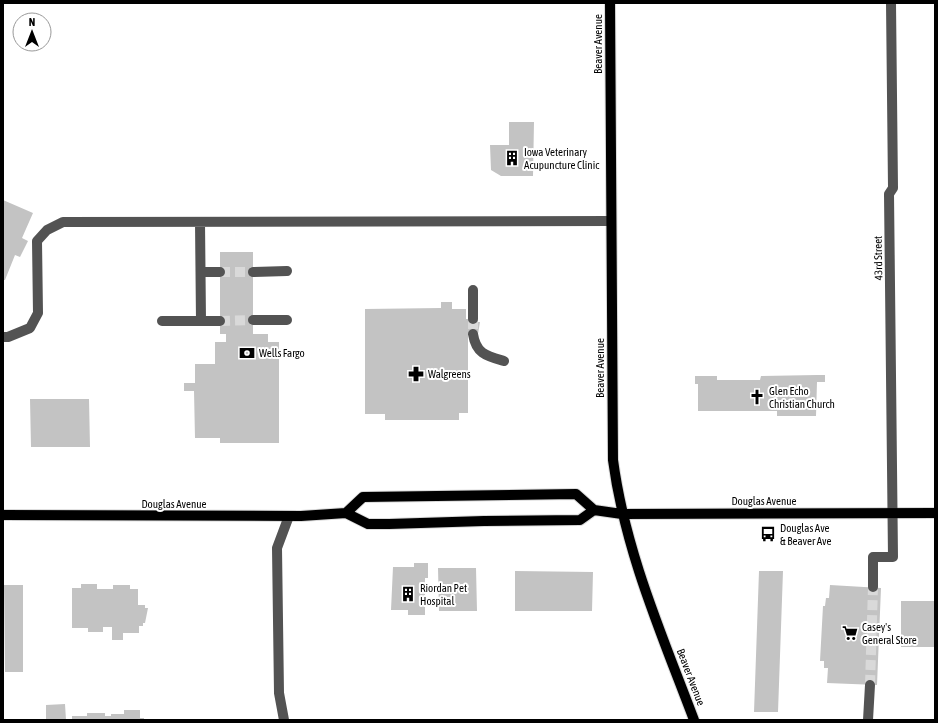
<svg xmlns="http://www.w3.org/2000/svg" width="938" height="723" viewBox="0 0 938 723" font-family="'Asap Condensed',sans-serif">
<rect width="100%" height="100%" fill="#fff"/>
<path fill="#c3c3c3" d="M 509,122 L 534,122 L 533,176 L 501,176 L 491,170 L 490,145 L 509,145 Z
M 3,200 L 33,213 L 22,238 L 28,241 L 20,257 L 15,255 L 5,280 L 3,280 Z
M 220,252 L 253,252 L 253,334 L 268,334 L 268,342 L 279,342 L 279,443 L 220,443 L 220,438 L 195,438 L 194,391 L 184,391 L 184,383 L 195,383 L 195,364 L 215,364 L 215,342 L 226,342 L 226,334 L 220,334 Z
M 441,302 L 452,302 L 452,309 L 466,309 L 466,319 L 478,319 L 478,322 L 480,322 L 478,334 L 468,334 L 468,413 L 459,413 L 459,420 L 385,420 L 385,414 L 365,414 L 365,309 L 441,308 Z
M 817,375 L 825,375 L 825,382 L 817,382 L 816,416 L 777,416 L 777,411 L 698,411 L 698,384 L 695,384 L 695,376 L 717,376 L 717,380 L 760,380 L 761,376 Z
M 30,399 L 89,399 L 90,447 L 31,447 Z
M 414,563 L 428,563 L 428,578 L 425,578 L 425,615 L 408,615 L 408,610 L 391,610 L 393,567 L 414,567 Z
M 438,568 L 476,568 L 477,611 L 439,611 Z
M 515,571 L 593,572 L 592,611 L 515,611 Z
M 759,571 L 783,571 L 778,712 L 754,712 Z
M 81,584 L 97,584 L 97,589 L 113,589 L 113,585 L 130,585 L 130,589 L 138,589 L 138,605 L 145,605 L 145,608 L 148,608 L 145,623 L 143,623 L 143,626 L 139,626 L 139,633 L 123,633 L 123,640 L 112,640 L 112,627 L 103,627 L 103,632 L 88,632 L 88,628 L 72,628 L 72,588 L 81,588 Z
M 4,585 L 23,585 L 23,672 L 5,672 Z
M 830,585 L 881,588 L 877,685 L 827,683 L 828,668 L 824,668 L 824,661 L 820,661 L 823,606 L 825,606 L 826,598 L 829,598 Z
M 901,601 L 935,601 L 935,647 L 901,647 Z
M 65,704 L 66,720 L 46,720 L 46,705 Z
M 124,710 L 140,710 L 140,718 L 144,718 L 144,720 L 72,720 L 72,716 L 87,716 L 87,713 L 105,713 L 105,716 L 111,716 L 111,714 L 124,714 Z"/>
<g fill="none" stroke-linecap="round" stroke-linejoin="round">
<path stroke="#d9d9d9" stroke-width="10" stroke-dasharray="10 5" stroke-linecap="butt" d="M 220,272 L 253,272
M 473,319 L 473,334
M 220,321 L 253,320
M 870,685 L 873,587"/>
<defs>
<path id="major" d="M 610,3 L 613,460 C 625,551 662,635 694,720
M 346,513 L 363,497 L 576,494 L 594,510 L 622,514 L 935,513
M 3,515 L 301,516 L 346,513 L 368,524 L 389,524 L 484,521 L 580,520 L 594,510"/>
</defs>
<use href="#major" stroke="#dbdbdb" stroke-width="12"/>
<path stroke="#535353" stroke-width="10" d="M 200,222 L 201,321
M 201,272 L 220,272
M 253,272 L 287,271
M 473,290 L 473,319
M 253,320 L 287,320
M 162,321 L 220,321
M 473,334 C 476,354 487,356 504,361
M 3,337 L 8,337 L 30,328 L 38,313 L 37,241 L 47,230 L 63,222 L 611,221
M 873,587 L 873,557 L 893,557 L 889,194 L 893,188 L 891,3
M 284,720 L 279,693 L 277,548 L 289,516
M 868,720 L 870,685"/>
<use href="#major" stroke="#000" stroke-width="10"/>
</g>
<defs>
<symbol id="building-bare" viewBox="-9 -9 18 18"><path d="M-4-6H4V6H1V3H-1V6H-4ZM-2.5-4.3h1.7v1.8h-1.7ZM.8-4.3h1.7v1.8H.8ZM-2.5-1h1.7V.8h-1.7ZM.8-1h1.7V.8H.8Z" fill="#000" stroke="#fff" stroke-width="2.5" paint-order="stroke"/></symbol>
<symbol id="bank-bare" viewBox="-9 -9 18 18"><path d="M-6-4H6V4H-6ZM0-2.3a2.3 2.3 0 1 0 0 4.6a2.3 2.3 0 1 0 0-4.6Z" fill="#000" stroke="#fff" stroke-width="2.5" paint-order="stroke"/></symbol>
<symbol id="pharmacy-bare" viewBox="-9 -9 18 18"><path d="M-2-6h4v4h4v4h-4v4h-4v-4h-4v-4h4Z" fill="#000" stroke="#fff" stroke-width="2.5" paint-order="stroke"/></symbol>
<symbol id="church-bare" viewBox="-9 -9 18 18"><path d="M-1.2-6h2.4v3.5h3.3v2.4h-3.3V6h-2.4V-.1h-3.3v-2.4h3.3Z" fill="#000" stroke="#fff" stroke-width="2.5" paint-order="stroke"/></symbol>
<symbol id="bus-bare" viewBox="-9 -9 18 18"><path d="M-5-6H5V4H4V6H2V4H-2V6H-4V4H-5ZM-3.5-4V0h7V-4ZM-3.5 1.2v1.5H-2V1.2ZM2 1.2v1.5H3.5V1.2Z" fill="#000" stroke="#fff" stroke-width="2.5" paint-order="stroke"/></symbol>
<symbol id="supermarket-bare" viewBox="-9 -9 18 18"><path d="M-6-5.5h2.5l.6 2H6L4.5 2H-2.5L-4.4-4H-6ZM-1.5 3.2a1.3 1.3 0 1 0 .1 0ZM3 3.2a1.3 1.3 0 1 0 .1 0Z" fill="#000" stroke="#fff" stroke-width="2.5" paint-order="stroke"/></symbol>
</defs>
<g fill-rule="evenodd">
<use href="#building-bare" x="501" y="147" width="22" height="22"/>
<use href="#bank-bare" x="236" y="342" width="22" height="22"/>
<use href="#pharmacy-bare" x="405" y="363" width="22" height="22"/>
<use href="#church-bare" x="746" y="386" width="22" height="22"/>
<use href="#bus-bare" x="757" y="523" width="22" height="22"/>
<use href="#building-bare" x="397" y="583" width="22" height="22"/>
<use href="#supermarket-bare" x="839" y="622" width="22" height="22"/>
</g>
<g text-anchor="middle" stroke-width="4" stroke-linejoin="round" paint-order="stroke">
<g font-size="11" fill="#000" stroke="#fff">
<text transform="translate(598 44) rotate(-90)" y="4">Beaver Avenue</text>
<text transform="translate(878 258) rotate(-91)" y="4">43rd Street</text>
<text transform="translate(600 368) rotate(-90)" y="4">Beaver Avenue</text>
<text x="764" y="505">Douglas Avenue</text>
<text x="174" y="508">Douglas Avenue</text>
<text transform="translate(691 677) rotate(69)" y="4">Beaver Avenue</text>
</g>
<g font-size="11" fill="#000" stroke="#fff" text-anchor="start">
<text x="524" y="156">Iowa Veterinary<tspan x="524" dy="13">Acupuncture Clinic</tspan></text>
<text x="259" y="357">Wells Fargo</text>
<text x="428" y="378">Walgreens</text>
<text x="769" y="395">Glen Echo<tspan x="769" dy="13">Christian Church</tspan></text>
<text x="780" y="532">Douglas Ave<tspan x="780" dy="13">&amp; Beaver Ave</tspan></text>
<text x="420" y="592">Riordan Pet<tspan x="420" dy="13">Hospital</tspan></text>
<text x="862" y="631">Casey's<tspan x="862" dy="13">General Store</tspan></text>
</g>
</g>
<rect width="938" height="723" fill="none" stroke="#000000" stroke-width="8"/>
<g transform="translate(32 32)"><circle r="19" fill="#ffffff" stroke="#999999"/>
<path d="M0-3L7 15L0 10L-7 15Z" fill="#000000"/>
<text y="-6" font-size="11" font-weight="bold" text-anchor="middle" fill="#000000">N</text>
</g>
</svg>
